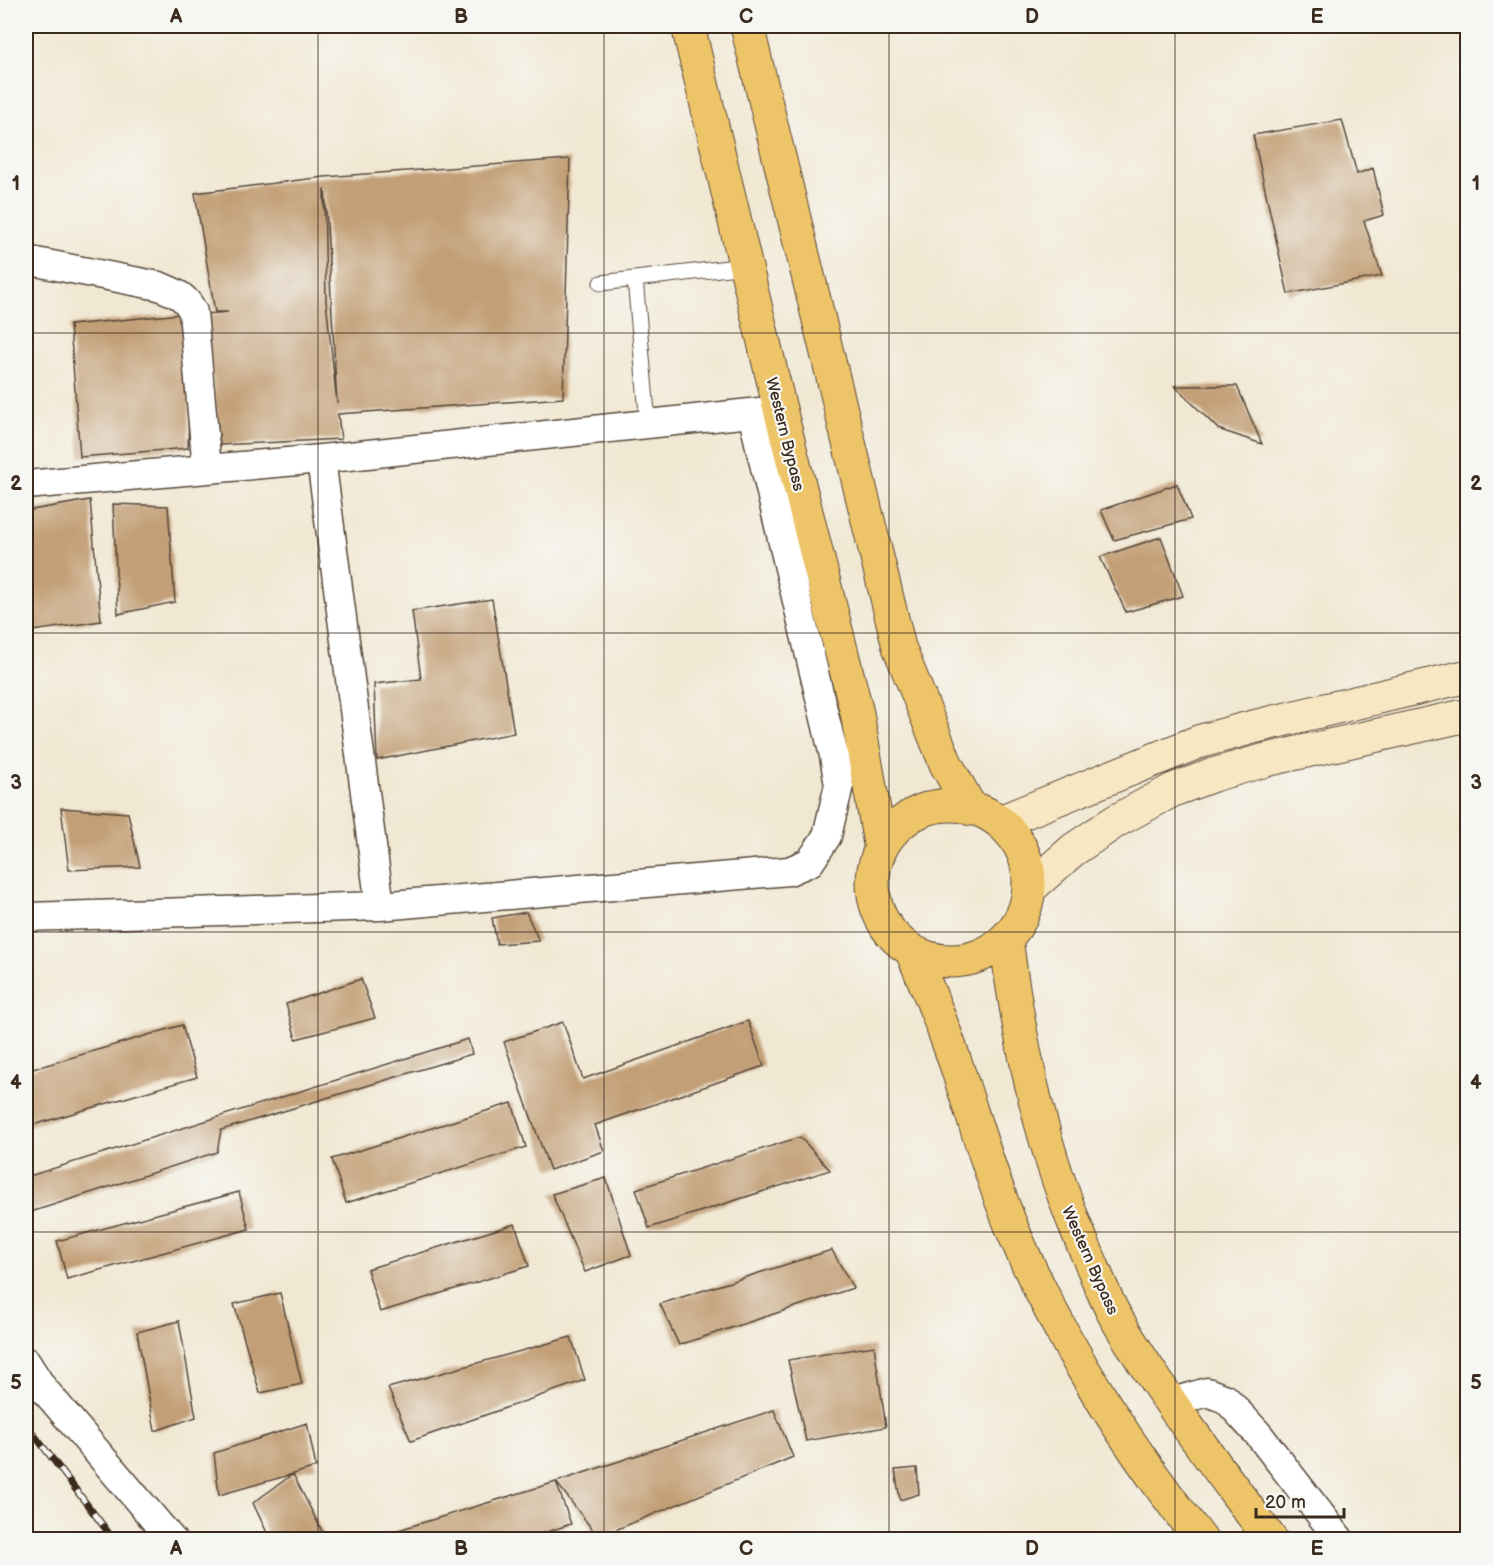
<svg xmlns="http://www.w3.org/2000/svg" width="1493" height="1565" viewBox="0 0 1493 1565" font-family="'Balsamiq Sans',sans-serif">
<rect width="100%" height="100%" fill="#f6f6f2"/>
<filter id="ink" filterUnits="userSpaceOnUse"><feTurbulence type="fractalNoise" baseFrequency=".0167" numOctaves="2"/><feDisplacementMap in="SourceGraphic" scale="12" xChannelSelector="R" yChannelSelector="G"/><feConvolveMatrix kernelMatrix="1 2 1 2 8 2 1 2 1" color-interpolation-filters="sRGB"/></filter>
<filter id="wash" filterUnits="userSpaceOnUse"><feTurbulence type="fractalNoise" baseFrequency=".008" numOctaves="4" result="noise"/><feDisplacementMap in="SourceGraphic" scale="24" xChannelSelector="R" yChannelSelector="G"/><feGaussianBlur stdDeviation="1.35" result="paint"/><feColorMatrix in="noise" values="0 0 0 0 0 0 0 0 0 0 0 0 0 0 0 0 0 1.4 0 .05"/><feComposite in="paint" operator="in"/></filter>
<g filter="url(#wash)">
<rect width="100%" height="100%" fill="#f1e8d3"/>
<g id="blocks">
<path fill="#c29f76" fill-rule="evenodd" d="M 1342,120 L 1357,174 L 1373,168 L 1384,215 L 1364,221 L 1382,276 L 1288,294 L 1253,135 Z
M 570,159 L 563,398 L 338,414 L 341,439 L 220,445 L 205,314 L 228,312 L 215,312 L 195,193 L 324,177 ZM 324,190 L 325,190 L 337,403 L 326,301 Z
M 191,313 L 188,448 L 80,457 L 70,325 Z
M 1175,386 L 1237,386 L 1262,444 L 1218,429 Z
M 1177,484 L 1191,519 L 1114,540 L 1101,510 Z
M 90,500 L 101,621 L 26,632 L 26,511 Z
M 113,504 L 168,506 L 175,602 L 118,614 Z
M 1161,537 L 1183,596 L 1126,612 L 1100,557 Z
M 492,599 L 514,733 L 377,760 L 374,684 L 421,679 L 412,611 Z
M 61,808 L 128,813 L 140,867 L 69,870 Z
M 526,912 L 539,941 L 497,944 L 492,918 Z
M 361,979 L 375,1018 L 296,1039 L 286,1004 Z
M 748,1021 L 764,1066 L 595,1125 L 604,1151 L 550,1170 L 504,1042 L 563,1022 L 583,1079 Z
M 182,1025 L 197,1077 L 26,1127 L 26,1071 Z
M 468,1039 L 472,1054 L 221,1130 L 217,1152 L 28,1213 L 26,1203 L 26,1177 Z
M 512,1103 L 526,1147 L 346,1203 L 332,1159 Z
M 800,1137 L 830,1170 L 649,1228 L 636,1189 Z
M 606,1178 L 631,1255 L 585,1272 L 552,1194 Z
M 239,1192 L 249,1229 L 67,1279 L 57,1241 Z
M 515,1224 L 529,1266 L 380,1312 L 367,1269 Z
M 832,1250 L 853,1288 L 679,1345 L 660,1304 Z
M 280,1293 L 302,1384 L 260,1393 L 234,1304 Z
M 179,1321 L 196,1417 L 155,1431 L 137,1332 Z
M 571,1337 L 585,1380 L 411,1441 L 388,1388 Z
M 874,1346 L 886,1427 L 806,1441 L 788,1360 Z
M 774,1410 L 793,1457 L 598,1537 L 556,1482 Z
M 307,1423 L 316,1467 L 293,1474 L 326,1539 L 270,1539 L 253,1503 L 293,1474 L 219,1495 L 214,1453 Z
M 917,1468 L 919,1494 L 900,1500 L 895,1470 Z
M 556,1482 L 571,1524 L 526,1539 L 369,1539 Z"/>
</g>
</g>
<g filter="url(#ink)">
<use href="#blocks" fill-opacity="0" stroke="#564639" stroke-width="1.5"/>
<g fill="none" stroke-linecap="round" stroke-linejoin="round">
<defs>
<path id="service" d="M 635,279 L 648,424
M 601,283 L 745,266"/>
<path id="minor" d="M 26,260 L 159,286 C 175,293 185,295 193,312 L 207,469
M 321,459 L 380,906
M 26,485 L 321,459 L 769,411
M 26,917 L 380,906 L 789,871 L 810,862 L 827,836 L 839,785 L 834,756 L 752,413
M 26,1362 L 42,1387 L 172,1540
M 1170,1403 L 1207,1392 L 1226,1399 L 1259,1435 L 1340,1540"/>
<path id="secondary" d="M 1000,822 L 1198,742 L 1253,727 L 1468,676
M 1030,888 L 1073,850 L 1116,821 L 1173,790 L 1213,775 L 1266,760 L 1468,715"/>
<path id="primary" d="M 688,26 L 780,409 L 857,713 L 880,844
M 747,26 L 899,647 L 946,764 L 971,809
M873 883a78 78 0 1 1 156 0a78 78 0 1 1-156 0Z
M 1006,938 C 1020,1049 1043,1156 1089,1258 C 1097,1277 1105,1298 1115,1316 C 1161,1395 1217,1466 1271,1540
M 913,954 C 932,998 949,1041 963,1086 C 979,1135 994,1185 1014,1233 C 1061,1343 1127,1446 1201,1540"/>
</defs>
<use href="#service" stroke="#564639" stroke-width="17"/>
<use href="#minor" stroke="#564639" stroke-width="31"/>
<use href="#secondary" stroke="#564639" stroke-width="35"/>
<use href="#primary" stroke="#564639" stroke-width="35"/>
<use href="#service" stroke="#fff" stroke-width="15"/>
<use href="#minor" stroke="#fff" stroke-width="28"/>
<use href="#secondary" stroke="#f8e7c3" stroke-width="33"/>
<use href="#primary" stroke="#eec469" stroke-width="33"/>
<defs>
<path id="rail" d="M 26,1424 L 114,1540"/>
</defs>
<use href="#rail" stroke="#3b2a1e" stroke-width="7"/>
<use href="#rail" stroke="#f6f6f2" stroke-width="4.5" stroke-dasharray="14" stroke-linecap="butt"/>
</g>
</g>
<path fill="none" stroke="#3b2a1e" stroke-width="1.5" stroke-opacity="0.55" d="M 318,26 L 318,1540M 604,26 L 604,1540M 889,26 L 889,1540M 1175,26 L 1175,1540M 26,333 L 1468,333M 26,633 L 1468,633M 26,932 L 1468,932M 26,1232 L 1468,1232"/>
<g text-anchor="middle" stroke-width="4.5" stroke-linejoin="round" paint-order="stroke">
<g font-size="16" fill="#3b2a1e" stroke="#f6f6f2">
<text transform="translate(786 434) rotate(76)" y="6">Western Bypass</text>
<text transform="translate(1091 1260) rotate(66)" y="6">Western Bypass</text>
</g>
</g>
<rect width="1493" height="1565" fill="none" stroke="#f6f6f2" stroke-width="66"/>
<path d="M1256 1508v9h88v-9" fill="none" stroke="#3b2a1e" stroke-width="3"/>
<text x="1265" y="1508" font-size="18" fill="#3b2a1e" stroke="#f6f6f2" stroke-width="4.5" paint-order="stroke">20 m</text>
<rect x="33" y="33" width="1427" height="1499" fill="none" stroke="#3b2a1e" stroke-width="2"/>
<g font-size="20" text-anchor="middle" font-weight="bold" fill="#3b2a1e">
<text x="176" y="23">A</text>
<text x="461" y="23">B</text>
<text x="746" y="23">C</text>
<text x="1032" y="23">D</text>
<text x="1317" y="23">E</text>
<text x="16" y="190">1</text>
<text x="1476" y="190">1</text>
<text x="16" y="490">2</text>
<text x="1476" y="490">2</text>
<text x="16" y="789">3</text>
<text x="1476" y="789">3</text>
<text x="16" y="1089">4</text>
<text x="1476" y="1089">4</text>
<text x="16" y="1389">5</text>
<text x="1476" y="1389">5</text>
<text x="176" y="1555">A</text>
<text x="461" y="1555">B</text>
<text x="746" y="1555">C</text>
<text x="1032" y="1555">D</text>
<text x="1317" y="1555">E</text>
</g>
</svg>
